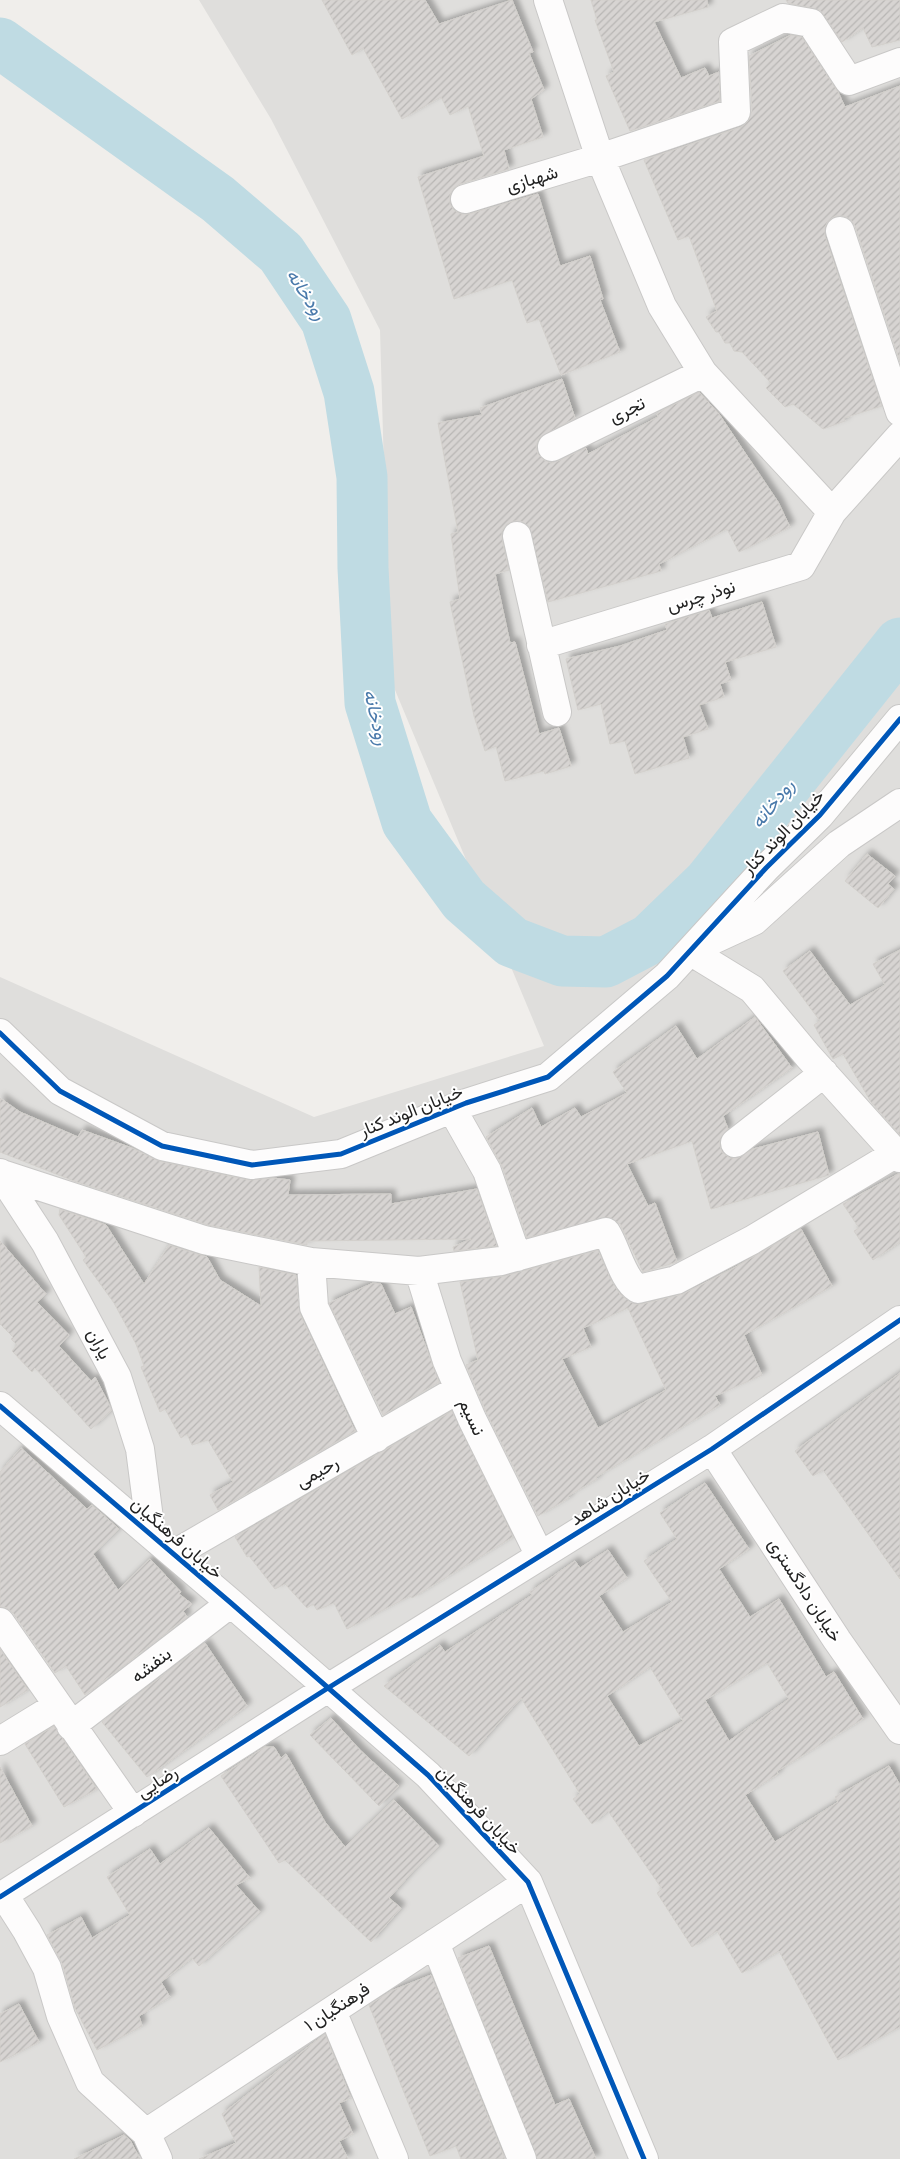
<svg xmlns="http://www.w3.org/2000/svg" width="900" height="2159" viewBox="0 0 900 2159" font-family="Barlow,Vazirmatn,sans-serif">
<defs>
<pattern id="building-hatch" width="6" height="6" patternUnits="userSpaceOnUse" patternTransform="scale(1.25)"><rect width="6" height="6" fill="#d7d4d2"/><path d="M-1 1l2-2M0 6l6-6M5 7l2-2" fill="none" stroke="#b8b6b4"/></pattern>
<filter id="shadow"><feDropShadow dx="4.5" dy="-4.5" stdDeviation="2.5" flood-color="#0004"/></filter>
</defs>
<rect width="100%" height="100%" fill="#f0eeeb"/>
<path fill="#dfdedc" d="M 199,0 L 900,0 L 900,2159 L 0,2159 L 0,977 L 314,1117 L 544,1046 L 390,678 L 380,330 L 271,119 Z"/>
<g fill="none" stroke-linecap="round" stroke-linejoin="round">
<path stroke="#bfdbe3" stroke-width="51" d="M 0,43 L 218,199 L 281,253 L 326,320 L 349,392 L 362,477 L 363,568 L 370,703 L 407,822 L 464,900 L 512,942 L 562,961 L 606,962 L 650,939 L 709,882 L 900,643"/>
</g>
<path fill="url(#building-hatch)" stroke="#d3d0cc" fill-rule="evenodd" filter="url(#shadow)" d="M 322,0 L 425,0 L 439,24 L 512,0 L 533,52 L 529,53 L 544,90 L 531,99 L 543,137 L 504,150 L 509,169 L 460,184 L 454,188 L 450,195 L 450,204 L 454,210 L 461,214 L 469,214 L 538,194 L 560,266 L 590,256 L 603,299 L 600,300 L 620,352 L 561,375 L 539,319 L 527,323 L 512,280 L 454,299 L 418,177 L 484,156 L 468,106 L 450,115 L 441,97 L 402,119 L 363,48 L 352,55 Z
M 591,0 L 707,0 L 708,7 L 654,22 L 681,78 L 705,68 L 709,76 L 719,72 L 720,101 L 630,131 L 606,76 L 614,72 L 595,20 L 597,20 Z
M 786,0 L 900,0 L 900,40 L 872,47 L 863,28 L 842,42 L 820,10 L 788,3 Z
M 791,35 L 802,37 L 838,92 L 845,107 L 900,86 L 900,362 L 855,226 L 851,220 L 844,216 L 835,216 L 828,221 L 825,227 L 825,236 L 882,406 L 844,418 L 845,421 L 823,429 L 793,404 L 785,407 L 766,388 L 771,383 L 742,352 L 734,351 L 730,343 L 725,343 L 719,332 L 716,332 L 706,317 L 717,311 L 689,236 L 678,240 L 644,160 L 741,127 L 748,121 L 752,111 L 749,56 Z
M 562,379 L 575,418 L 539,438 L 536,446 L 538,454 L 544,460 L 551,463 L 558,461 L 586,448 L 588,454 L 658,417 L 657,414 L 663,410 L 699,392 L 719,414 L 778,502 L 790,527 L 739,552 L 727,529 L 659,564 L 661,571 L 548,602 L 529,526 L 521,521 L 514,521 L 507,524 L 502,531 L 502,539 L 509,570 L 495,574 L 510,643 L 515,642 L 539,734 L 559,728 L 571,766 L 545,774 L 544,771 L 505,781 L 496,746 L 485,751 L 474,716 L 450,602 L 460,599 L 451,534 L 458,532 L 438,423 L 482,415 L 480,408 Z
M 762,602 L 776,647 L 725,662 L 731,680 L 720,684 L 724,697 L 699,705 L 708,729 L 683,737 L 689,758 L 635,774 L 625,741 L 610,744 L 601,704 L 578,710 L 566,659 L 620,646 L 667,630 L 665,624 L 709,610 L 712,618 Z
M 867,854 L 895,876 L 888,884 L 894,889 L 878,908 L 845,881 Z
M 900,950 L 900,1135 L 871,1102 L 843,1054 L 833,1059 L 814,1025 L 820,1021 L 783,971 L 810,951 L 834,984 L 832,986 L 835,985 L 850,1005 L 885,985 L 873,964 Z
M 755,1017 L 792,1068 L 723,1116 L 728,1129 L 720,1138 L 720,1146 L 722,1152 L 730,1158 L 738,1158 L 753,1149 L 818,1132 L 829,1175 L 711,1209 L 692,1141 L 627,1164 L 648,1206 L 655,1203 L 677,1262 L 643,1272 L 620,1224 L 608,1217 L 527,1238 L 502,1166 L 486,1137 L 532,1108 L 541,1127 L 575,1108 L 581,1117 L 627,1093 L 613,1072 L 676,1026 L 697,1059 Z
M 0,1098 L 20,1112 L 78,1137 L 82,1130 L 132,1148 L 159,1161 L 249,1180 L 273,1178 L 290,1180 L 288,1195 L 391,1194 L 391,1204 L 477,1189 L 497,1246 L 454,1251 L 453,1247 L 471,1239 L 307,1241 L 307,1245 L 208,1225 L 74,1181 L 0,1152 Z
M 900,1173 L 900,1242 L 873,1260 L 854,1231 L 859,1228 L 843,1204 Z
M 60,1209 L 106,1225 L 144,1284 L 169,1245 L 207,1257 L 220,1280 L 261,1306 L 259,1267 L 296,1275 L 300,1314 L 355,1431 L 218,1510 L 210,1495 L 233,1482 L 208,1440 L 192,1445 L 187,1434 L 181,1438 L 165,1409 L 160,1412 L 141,1367 L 144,1366 L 136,1344 L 114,1303 L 83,1260 L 86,1257 L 59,1215 Z
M 801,1229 L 832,1286 L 744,1335 L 762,1375 L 715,1396 L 720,1405 L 596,1477 L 597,1479 L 568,1496 L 569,1498 L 538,1516 L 486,1412 L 466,1365 L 478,1360 L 460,1282 L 505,1276 L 598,1250 L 610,1278 L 620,1294 L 634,1304 L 642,1304 L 683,1294 L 734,1268 ZM 628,1308 L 666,1390 L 598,1428 L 562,1359 L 591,1347 L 583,1328 Z
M 0,1241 L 46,1294 L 37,1302 L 69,1335 L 59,1346 L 91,1381 L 95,1377 L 111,1408 L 111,1411 L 91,1429 L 35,1368 L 32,1372 L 12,1351 L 17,1345 L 11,1339 L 13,1337 L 0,1324 Z
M 373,1283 L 381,1284 L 395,1314 L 411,1307 L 439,1382 L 383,1415 L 329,1303 Z
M 900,1373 L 900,1579 L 823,1470 L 813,1476 L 795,1451 Z
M 452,1411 L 513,1537 L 412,1598 L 410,1596 L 347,1629 L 334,1603 L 317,1610 L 313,1604 L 307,1608 L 285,1584 L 275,1589 L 249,1556 L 247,1557 L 235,1537 Z
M 21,1448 L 87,1509 L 92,1505 L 119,1529 L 93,1554 L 118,1590 L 150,1559 L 181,1592 L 179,1594 L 192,1604 L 183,1611 L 187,1617 L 85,1695 L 66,1666 L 55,1673 L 13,1613 L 7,1608 L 0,1607 L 0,1472 Z
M 705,1483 L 749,1549 L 719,1569 L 750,1617 L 779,1599 L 826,1677 L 834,1672 L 863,1719 L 777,1771 L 778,1774 L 745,1795 L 775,1842 L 838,1802 L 835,1797 L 889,1766 L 900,1785 L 900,2027 L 838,2060 L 779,1951 L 742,1973 L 717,1931 L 692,1947 L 657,1893 L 662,1889 L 608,1811 L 592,1824 L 573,1799 L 580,1794 L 521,1698 L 469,1756 L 384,1686 L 440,1645 L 445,1652 L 532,1595 L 530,1592 L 575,1561 L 580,1568 L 608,1550 L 627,1578 L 599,1596 L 623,1632 L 672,1602 L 644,1561 L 677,1539 L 660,1513 ZM 767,1663 L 789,1699 L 729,1741 L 705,1700 ZM 650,1667 L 683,1721 L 639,1746 L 607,1696 Z
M 205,1643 L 247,1706 L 147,1777 L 102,1722 Z
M 0,1649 L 28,1690 L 0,1707 Z
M 331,1718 L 360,1750 L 399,1786 L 379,1806 L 310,1735 Z
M 54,1726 L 97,1789 L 64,1807 L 25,1744 Z
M 265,1747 L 274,1747 L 281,1758 L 286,1754 L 325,1822 L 345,1847 L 394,1800 L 439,1846 L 413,1871 L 389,1898 L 401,1908 L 371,1942 L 285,1860 L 279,1863 L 221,1776 Z
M 0,1767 L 32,1826 L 0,1843 Z
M 209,1828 L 250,1878 L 236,1885 L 260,1912 L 199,1966 L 192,1958 L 161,1982 L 170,1997 L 139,2016 L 142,2026 L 97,2050 L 75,2008 L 62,1963 L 47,1935 L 81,1917 L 92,1938 L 130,1915 L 107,1877 L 150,1849 L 160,1864 Z
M 489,1946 L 555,2105 L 569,2099 L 596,2159 L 537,2159 L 458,1958 Z
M 431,1975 L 505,2159 L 461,2159 L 456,2146 L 430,2156 L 405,2095 L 369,2005 L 391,1991 Z
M 19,2004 L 39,2042 L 0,2062 L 0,2014 Z
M 325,2034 L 351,2098 L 339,2103 L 353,2134 L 339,2141 L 348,2159 L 199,2159 L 236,2143 L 222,2114 Z
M 124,2135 L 130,2140 L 140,2159 L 74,2159 Z"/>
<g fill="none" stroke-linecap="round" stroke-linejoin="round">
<defs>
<path id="minor" d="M 548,0 L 600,158 L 662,306 L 703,373 L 832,512
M 465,199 L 600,158 L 736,112 L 733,42 L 783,18 L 811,23 L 849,81 L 900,62
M 840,231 L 900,412
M 552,447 L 703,373
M 517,536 L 557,712
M 541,645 L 801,566 L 832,512 L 900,436
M 702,945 L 754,921 L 839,844 L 900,803
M 690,951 L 752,989 L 808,1056 L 900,1158
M 0,1033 L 60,1091 L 162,1146 L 252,1165 L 341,1154 L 466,1103 L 548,1077 L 667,976 L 766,868 L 820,815 L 900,719
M 452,1109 L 487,1171 L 517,1257
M 735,1143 L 824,1073
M 0,1173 L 45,1242 L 117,1377 L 140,1449 L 151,1534
M 2,1174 L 204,1240 L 311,1262 L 419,1271 L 501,1261 L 606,1232 C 617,1249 622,1279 638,1289 L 676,1280 L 752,1240 L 900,1151
M 311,1262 L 314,1307 L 376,1438
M 419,1271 L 447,1361 L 472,1419 L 540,1556
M 0,1406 L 231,1603 L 428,1775 L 528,1882 L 644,2159
M 712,1449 L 837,1640 L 900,1730
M 174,1554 L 459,1389
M 0,1622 L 133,1813
M 71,1726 L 231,1603
M 0,1741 L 57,1706
M 4,1895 L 27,1931 L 47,1968 L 61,2016 L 90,2082 L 146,2133 L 158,2159
M 0,1897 L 328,1688 L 712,1449 L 900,1320
M 435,1943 L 522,2159
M 332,2011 L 394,2159
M 146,2133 L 528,1882"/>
</defs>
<use href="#minor" stroke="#c9c8c7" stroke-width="30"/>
<use href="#minor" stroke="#fdfcfc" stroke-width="28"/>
<defs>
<path id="cycleway" d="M 0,1033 L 60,1091 L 162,1146 L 252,1165 L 341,1154 L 466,1103 L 548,1077 L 667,976 L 766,868 L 820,815 L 900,719
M 0,1406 L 231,1603 L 428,1775 L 528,1882 L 644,2159
M 0,1897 L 328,1688 L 712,1449 L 900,1320"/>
</defs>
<use href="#cycleway" stroke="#fff" stroke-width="8"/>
<use href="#cycleway" stroke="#0057b8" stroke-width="5"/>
</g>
<g text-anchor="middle" stroke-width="4" stroke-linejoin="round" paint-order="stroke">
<g font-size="18" fill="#222" stroke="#fff">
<text transform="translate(532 179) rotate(-17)" y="6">شهبازی</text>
<text transform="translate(627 410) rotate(-26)" y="6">تجری</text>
<text transform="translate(701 596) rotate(-17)" y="6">نوذر چرس</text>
<text transform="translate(783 832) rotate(-46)" y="6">خیابان الوند کنار</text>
<text transform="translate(411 1111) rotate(-22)" y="6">خیابان الوند کنار</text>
<text transform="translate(99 1344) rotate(62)" y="6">یاران</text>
<text transform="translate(472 1417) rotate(65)" y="6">نسیم</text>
<text transform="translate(317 1472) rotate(-30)" y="6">رحیمی</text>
<text transform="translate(610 1497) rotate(-32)" y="6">خیابان شاهد</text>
<text transform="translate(177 1538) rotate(41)" y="6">خیابان فرهنگیان</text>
<text transform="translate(805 1590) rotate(57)" y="6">خیابان دادگستری</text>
<text transform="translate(151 1665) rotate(-38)" y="6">بنفشه</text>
<text transform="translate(157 1782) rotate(-33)" y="6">رضایی</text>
<text transform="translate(479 1810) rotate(47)" y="6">خیابان فرهنگیان</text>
<text transform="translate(337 2007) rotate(-33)" y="6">فرهنگیان ۱</text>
</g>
<g font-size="19" font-style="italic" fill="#4a7aab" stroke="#fff">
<text transform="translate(307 294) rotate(57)" y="7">رودخانه</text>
<text transform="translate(377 717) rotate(77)" y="7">رودخانه</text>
<text transform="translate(772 803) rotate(-51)" y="7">رودخانه</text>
</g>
</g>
</svg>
